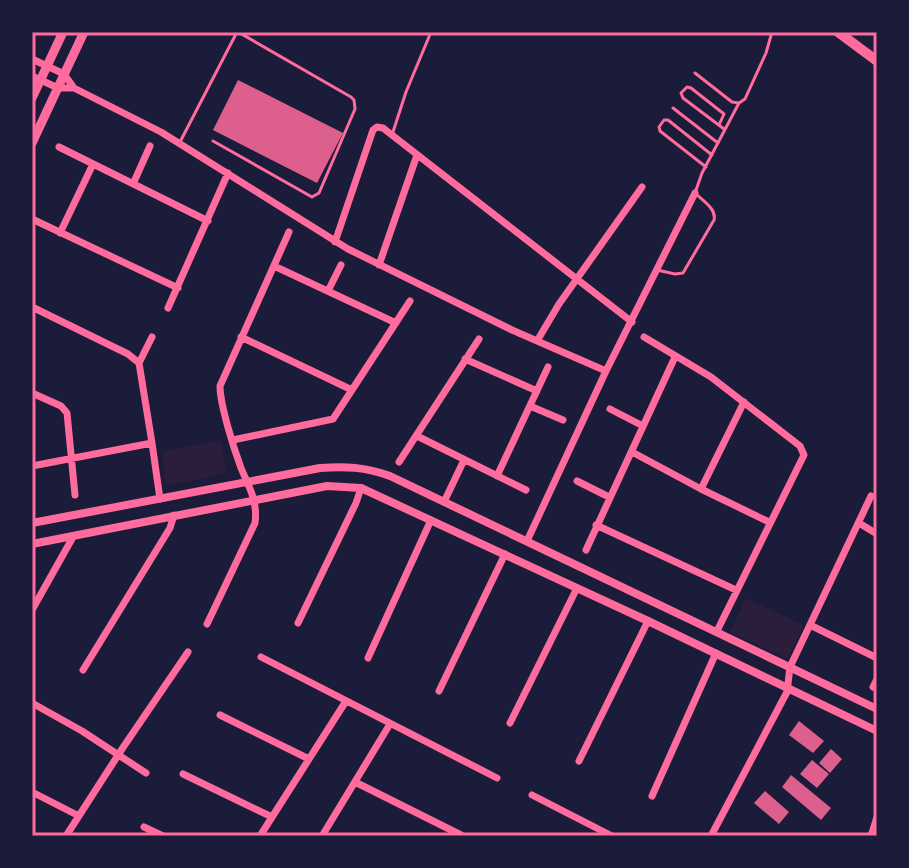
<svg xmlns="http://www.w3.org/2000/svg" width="909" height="868" viewBox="0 0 909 868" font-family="Commissioner,sans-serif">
<rect width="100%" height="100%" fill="#1b1b3a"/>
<path fill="#2a1e3b" d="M 221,440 L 227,473 L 165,486 L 162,452 Z
M 746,598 L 804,625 L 788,659 L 730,632 Z"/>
<path fill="#dd5f8e" d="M 238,80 L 343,133 L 317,183 L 213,130 Z
M 799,721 L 824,741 L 813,753 L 789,735 Z
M 831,749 L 842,759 L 830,773 L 819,763 Z
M 812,760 L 829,774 L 817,788 L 800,774 Z
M 791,775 L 831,808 L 821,820 L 782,787 Z
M 765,791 L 789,812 L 779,824 L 754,803 Z"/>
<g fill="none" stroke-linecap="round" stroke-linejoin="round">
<path stroke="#ff6b9d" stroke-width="3" d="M 695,73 L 732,102 L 739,103 L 745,99 L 766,53 L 772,32
M 673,108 L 718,143
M 719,125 L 724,114 L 691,88 L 687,87 L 681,93 L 683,98 L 724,129
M 392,135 L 406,92 L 431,32
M 213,141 L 312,197 L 319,193 L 355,109 L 354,100 L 351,97 L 238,32
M 180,142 L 237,32
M 706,167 L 660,131 L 659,127 L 664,120 L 668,120 L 712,155
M 657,270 L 675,274 L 683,273 L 714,220 C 717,209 702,200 695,193 L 702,173 L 739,103"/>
<path stroke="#ff6b9d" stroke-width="7" d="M 32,59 L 64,74 L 74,88 L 161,132 L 348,249 L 512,330 L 606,371
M 32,76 L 58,88 L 74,88
M 59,147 L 208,221
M 133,184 L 150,146
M 32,219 L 178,288
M 60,233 L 93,164
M 335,242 L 373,130 L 377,127 L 383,128 L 632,322
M 379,265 L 417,155
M 274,266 L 396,323
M 328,291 L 341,265
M 32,307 L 128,354 L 139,363
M 168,308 L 228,173
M 152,337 L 139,363 L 152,443 L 160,499
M 241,337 L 352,390
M 644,337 L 711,377 L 800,446 L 804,455 L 717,631
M 537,341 L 559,304 L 642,187
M 465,359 L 537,391
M 32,393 L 61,406 L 67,413 L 75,495
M 530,406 L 563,420
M 610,409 L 643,426
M 417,436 L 526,490
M 233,440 L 333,419 L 410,301
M 632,452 L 701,489 L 769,522
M 399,462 L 479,339
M 32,466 L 152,443
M 497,476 L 548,367
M 577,481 L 609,497
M 701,489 L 744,402
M 444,502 L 464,460
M 859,523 L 877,534
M 596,525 L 736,590
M 527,541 L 606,371 L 695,193
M 586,550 L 675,357
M 32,610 L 73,537
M 298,623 L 356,503 L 361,488
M 207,624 L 255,523 C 258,501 249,487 241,468 C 234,449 220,405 220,386 L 289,232
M 810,625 L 877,658
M 261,657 L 497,778
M 368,658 L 431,520
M 83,670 L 170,528 L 174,515
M 873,687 L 877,679
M 439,691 L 505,554
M 32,703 L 82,731 L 146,773
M 220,715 L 309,759
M 510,723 L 577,588
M 579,761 L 648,621
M 183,774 L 272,817
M 355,782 L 461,835
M 32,792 L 79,816
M 532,795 L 612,836
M 652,796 L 716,653
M 144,827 L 163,836
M 66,836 L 122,749 L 188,652
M 260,836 L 346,701
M 322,836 L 390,724
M 711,836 L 787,692 L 790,667 L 871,496
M 871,836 L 877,817"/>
<path stroke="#ff6b9d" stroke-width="8" d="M 32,523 L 320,468 C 345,466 365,467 390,476 L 877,709
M 32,544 L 327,486 L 361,488 L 648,621 L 877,731"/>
<path stroke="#ff6b9d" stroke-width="9" d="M 32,98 L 63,32
M 32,143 L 84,32"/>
<path stroke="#ff6b9d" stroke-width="10" d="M 838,32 L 877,61"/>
</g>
<rect width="909" height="868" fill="none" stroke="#1b1b3a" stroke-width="68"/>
<rect x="34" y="34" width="841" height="800" fill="none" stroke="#ff6b9d" stroke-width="3"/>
</svg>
